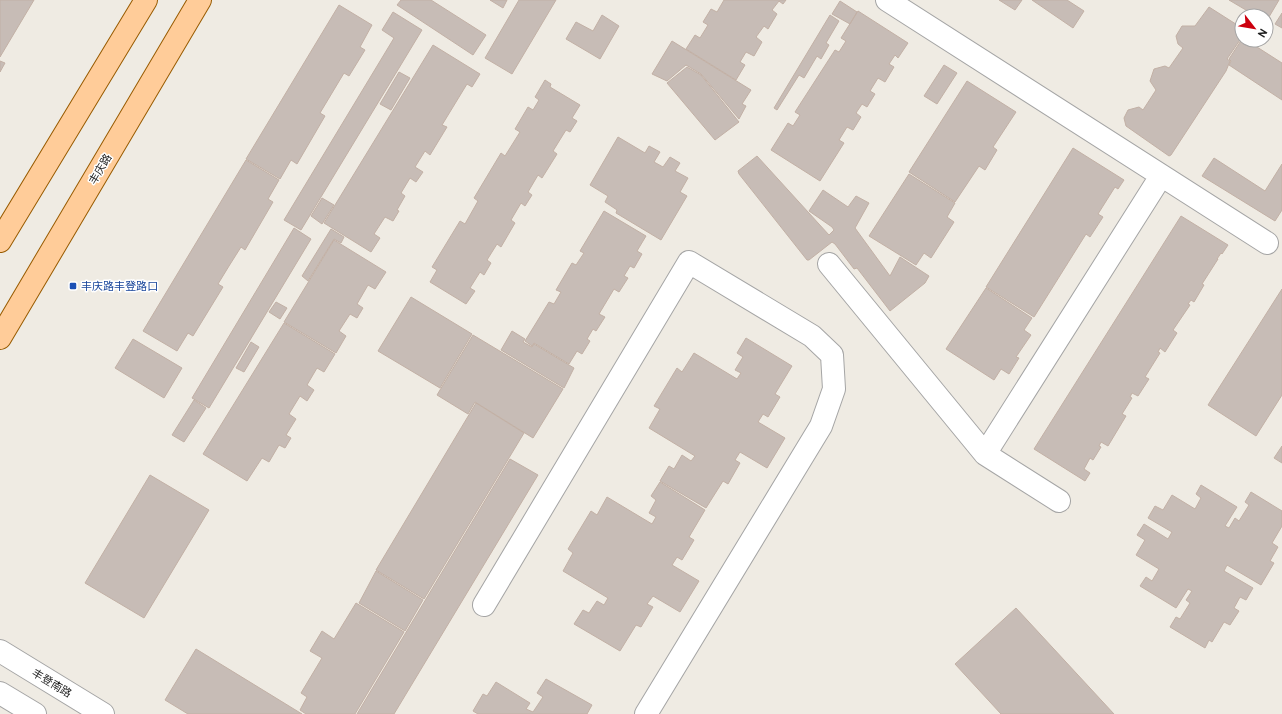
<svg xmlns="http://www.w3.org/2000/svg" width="1282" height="714" viewBox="0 0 1282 714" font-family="Overpass,'Noto Sans SC',sans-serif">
<rect width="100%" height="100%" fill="#efebe3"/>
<path fill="#c7bcb6" stroke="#c2b0a5" d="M 0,0 L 34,0 L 0,57 Z
M 401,0 L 431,0 L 486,35 L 473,55 L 397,5 Z
M 490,0 L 507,0 L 503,8 Z
M 519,0 L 556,0 L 512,74 L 485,58 Z
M 724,0 L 786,0 L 783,4 L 779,1 L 772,10 L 777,14 L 768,29 L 764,26 L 756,37 L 762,42 L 754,56 L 746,52 L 740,62 L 745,65 L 736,80 L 686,49 L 695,35 L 700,38 L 708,25 L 703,22 L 711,9 L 717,12 Z
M 999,0 L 1022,0 L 1015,10 Z
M 1032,0 L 1067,0 L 1084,11 L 1073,28 Z
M 1229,0 L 1279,0 L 1266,22 L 1266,16 L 1256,16 Z
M 840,1 L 857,12 L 850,24 L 832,14 Z
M 339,5 L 372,25 L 360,47 L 365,50 L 349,76 L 344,73 L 320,113 L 325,116 L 297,164 L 291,160 L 280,179 L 246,159 Z
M 1209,7 L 1242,28 L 1242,37 L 1227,59 L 1230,61 L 1226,71 L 1171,155 L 1169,156 L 1126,126 L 1124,118 L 1128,110 L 1139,107 L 1143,110 L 1156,90 L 1150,81 L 1154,69 L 1165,66 L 1169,68 L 1183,48 L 1178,44 L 1176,36 L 1182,26 L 1195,26 Z
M 858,11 L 908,43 L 898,58 L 895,55 L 889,64 L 894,67 L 885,82 L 878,78 L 870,91 L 875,94 L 867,107 L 862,104 L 856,113 L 861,117 L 853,130 L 847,127 L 839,140 L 844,143 L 820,181 L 771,150 L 788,123 L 793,126 L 800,115 L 795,112 L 835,50 L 839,52 L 846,41 L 841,38 Z
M 393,12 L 422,30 L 301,230 L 284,220 L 394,38 L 382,30 Z
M 1282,13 L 1282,28 L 1275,24 Z
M 602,15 L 619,26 L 600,59 L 566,39 L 576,22 L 593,31 Z
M 830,15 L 839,21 L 826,43 L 829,45 L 821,59 L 817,56 L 804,78 L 799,75 L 777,110 L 774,108 Z
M 1242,39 L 1246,40 L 1282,63 L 1282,100 L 1229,65 L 1231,61 L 1229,59 Z
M 672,41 L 751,90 L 742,104 L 746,106 L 739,119 L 701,74 L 686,65 L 667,81 L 652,74 Z
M 433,45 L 480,74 L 472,87 L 467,84 L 442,125 L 447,127 L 430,155 L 425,151 L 415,167 L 423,172 L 416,182 L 410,178 L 401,193 L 405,196 L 397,210 L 399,211 L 393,221 L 385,217 L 374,234 L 380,238 L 371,252 L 324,223 Z
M 0,61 L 5,63 L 0,72 Z
M 944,65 L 957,73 L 937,104 L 924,96 Z
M 687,67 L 701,75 L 739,122 L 715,140 L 667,83 Z
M 399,72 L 410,78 L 391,110 L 380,104 Z
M 545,80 L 551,84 L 550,87 L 580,105 L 572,118 L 577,121 L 570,132 L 566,130 L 553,151 L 557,154 L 542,178 L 538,175 L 528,192 L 532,195 L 525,206 L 521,203 L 511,220 L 515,223 L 501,247 L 497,244 L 487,260 L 491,263 L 484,275 L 480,272 L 470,288 L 475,291 L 466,304 L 430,282 L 437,270 L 432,267 L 460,221 L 465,224 L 478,201 L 474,198 L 501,153 L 505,156 L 520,132 L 515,129 L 528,107 L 533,110 L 539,100 L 535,97 Z
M 967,81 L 1016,112 L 993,147 L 997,150 L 985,170 L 979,166 L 955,202 L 909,172 Z
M 618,137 L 645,153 L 649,146 L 660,152 L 654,162 L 663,167 L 670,157 L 680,163 L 675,171 L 688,178 L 680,192 L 687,196 L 661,240 L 616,213 L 617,210 L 605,202 L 608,196 L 590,185 Z
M 1073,148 L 1124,180 L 1118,189 L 1115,187 L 1098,214 L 1103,217 L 1090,237 L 1086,234 L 1034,317 L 986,287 Z
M 757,156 L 829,235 L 834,230 L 832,227 L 809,211 L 823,190 L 848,207 L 856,196 L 869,203 L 855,228 L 890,276 L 900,257 L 929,276 L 925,283 L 890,311 L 857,268 L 854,269 L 835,244 L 832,242 L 809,260 L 807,260 L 739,174 L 738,171 Z
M 1214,158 L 1265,191 L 1282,164 L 1282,210 L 1275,221 L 1202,176 Z
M 246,160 L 279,180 L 268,199 L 273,202 L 245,250 L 241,247 L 229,266 L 218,284 L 223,287 L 193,336 L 188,333 L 177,351 L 143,331 Z
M 909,174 L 955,203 L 947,217 L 954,222 L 931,258 L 924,253 L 916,265 L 869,236 Z
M 322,198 L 334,205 L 322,224 L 311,216 Z
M 604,211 L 646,236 L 637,251 L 642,254 L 634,268 L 630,266 L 624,276 L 628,278 L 619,292 L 614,289 L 599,314 L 605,317 L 596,331 L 593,329 L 587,339 L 590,341 L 582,354 L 577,351 L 569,364 L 534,343 L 532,346 L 525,341 L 549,302 L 554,304 L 561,292 L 556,290 L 572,263 L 576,265 L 584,253 L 580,251 Z
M 1181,216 L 1228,245 L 1222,254 L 1221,253 L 1217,259 L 1218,259 L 1202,284 L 1204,285 L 1194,302 L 1191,300 L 1188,304 L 1190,305 L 1173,330 L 1177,333 L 1165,352 L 1160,348 L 1158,352 L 1160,353 L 1145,377 L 1149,379 L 1138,396 L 1132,393 L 1130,397 L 1132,398 L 1122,414 L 1126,416 L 1108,446 L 1101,442 L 1099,446 L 1101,447 L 1093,460 L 1090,458 L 1084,469 L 1090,473 L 1085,481 L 1034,449 Z
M 294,228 L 311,239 L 209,408 L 192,398 Z
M 331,229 L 344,237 L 341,243 L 334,239 L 308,281 L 302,276 Z
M 334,240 L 386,272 L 375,289 L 368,285 L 357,304 L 363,308 L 357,318 L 350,314 L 339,331 L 346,336 L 336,353 L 284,322 Z
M 986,288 L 1032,318 L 1024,330 L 1031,335 L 1016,357 L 1019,358 L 1009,374 L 1001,369 L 994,380 L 946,349 Z
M 1282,289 L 1282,395 L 1256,436 L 1208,405 Z
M 411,297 L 472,334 L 440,388 L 378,351 Z
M 276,302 L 287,308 L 280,319 L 269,312 Z
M 284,323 L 335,354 L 324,372 L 317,368 L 307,385 L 314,390 L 307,401 L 300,396 L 289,414 L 296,419 L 286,435 L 291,438 L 285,448 L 279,445 L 269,462 L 262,458 L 247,481 L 203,454 Z
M 512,331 L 525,339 L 523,342 L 532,347 L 534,344 L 574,368 L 564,388 L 501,350 Z
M 473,335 L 563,389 L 533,438 L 475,402 L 468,414 L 437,395 Z
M 746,338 L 792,366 L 775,394 L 780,397 L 768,417 L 763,414 L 758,422 L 785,438 L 767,468 L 740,452 L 735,460 L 740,463 L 728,484 L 723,481 L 706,508 L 660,481 L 669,466 L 674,469 L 682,455 L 691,461 L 695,456 L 649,428 L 660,409 L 654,406 L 677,368 L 682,372 L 694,353 L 737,379 L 741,373 L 735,370 L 743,357 L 737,353 Z
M 133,339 L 182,368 L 164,398 L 115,368 Z
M 251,342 L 259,347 L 244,372 L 236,368 Z
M 194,400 L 206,408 L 184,442 L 172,435 Z
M 476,403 L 524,433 L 424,599 L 376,570 Z
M 1282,446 L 1282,463 L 1274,458 Z
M 510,459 L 538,475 L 394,714 L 357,714 Z
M 150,475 L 209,510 L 144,618 L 85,583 Z
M 660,482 L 705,510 L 689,537 L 694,540 L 682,560 L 677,557 L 672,565 L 699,581 L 680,612 L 653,596 L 647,604 L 653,607 L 641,627 L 636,625 L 620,651 L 574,624 L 583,610 L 589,613 L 597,601 L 604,605 L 608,598 L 563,571 L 573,553 L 568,549 L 591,511 L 597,515 L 607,497 L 652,524 L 656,517 L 649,513 L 656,500 L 651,496 Z
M 1201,485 L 1237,507 L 1225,526 L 1229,528 L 1235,518 L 1239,521 L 1249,505 L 1245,502 L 1251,492 L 1282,511 L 1282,526 L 1272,543 L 1278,547 L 1270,561 L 1274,563 L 1261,585 L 1227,565 L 1224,571 L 1253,588 L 1246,600 L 1240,597 L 1234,608 L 1239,611 L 1230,625 L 1224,622 L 1212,642 L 1209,640 L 1205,648 L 1170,627 L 1176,617 L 1180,619 L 1190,603 L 1186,600 L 1192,591 L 1188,589 L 1176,608 L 1140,586 L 1146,577 L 1152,581 L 1159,569 L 1136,555 L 1145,540 L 1137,535 L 1144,524 L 1168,539 L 1172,532 L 1148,518 L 1155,506 L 1163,510 L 1172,495 L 1195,509 L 1201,498 L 1196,494 Z
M 376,571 L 423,600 L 405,631 L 359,603 Z
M 356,603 L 404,632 L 355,714 L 306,714 L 300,710 L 307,697 L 301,693 L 322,658 L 310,651 L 322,631 L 334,639 Z
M 1016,608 L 1114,714 L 1001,714 L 955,664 Z
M 196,649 L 302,714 L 188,714 L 165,700 Z
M 546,679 L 592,705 L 587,714 L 478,714 L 473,711 L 483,694 L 487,696 L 496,682 L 530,703 L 526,709 L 533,712 L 543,697 L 537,693 Z"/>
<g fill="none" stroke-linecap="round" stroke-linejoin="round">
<defs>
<path id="minor" d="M 887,0 L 1267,243
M 829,264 L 985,454 L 1161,176
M 985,454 L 1059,501
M 484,605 L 689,262 L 812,336 L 832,355 L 834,389 L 821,426 L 646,714
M 0,651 L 103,714
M 0,693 L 35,714"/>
<path id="major" d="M 0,241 L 146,0
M 0,338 L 200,0"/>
</defs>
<use href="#minor" stroke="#a5a5a5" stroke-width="24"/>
<use href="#major" stroke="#985b00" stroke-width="24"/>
<use href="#minor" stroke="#fff" stroke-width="22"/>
<use href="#major" stroke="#fc9" stroke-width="22"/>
</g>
<rect fill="#1a4fb4" stroke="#fff" stroke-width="1.5" x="69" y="282" width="8" height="8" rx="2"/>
<g text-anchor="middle" stroke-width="3" stroke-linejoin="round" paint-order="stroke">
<g font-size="11" fill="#1e1e1e" stroke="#fff">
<text transform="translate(100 169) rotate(-59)" y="4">丰庆路</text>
<text transform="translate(52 683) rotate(31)" y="4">丰登南路</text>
</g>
<g font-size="11" fill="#164399" stroke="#fff" text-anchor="start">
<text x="81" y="290">丰庆路丰登路口</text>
</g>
</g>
<g transform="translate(1254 28) rotate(121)"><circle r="19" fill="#ffffff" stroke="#a5a5a5"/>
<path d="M0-3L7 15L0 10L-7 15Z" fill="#cc000e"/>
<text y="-6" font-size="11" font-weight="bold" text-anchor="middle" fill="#1e1e1e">N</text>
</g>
</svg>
